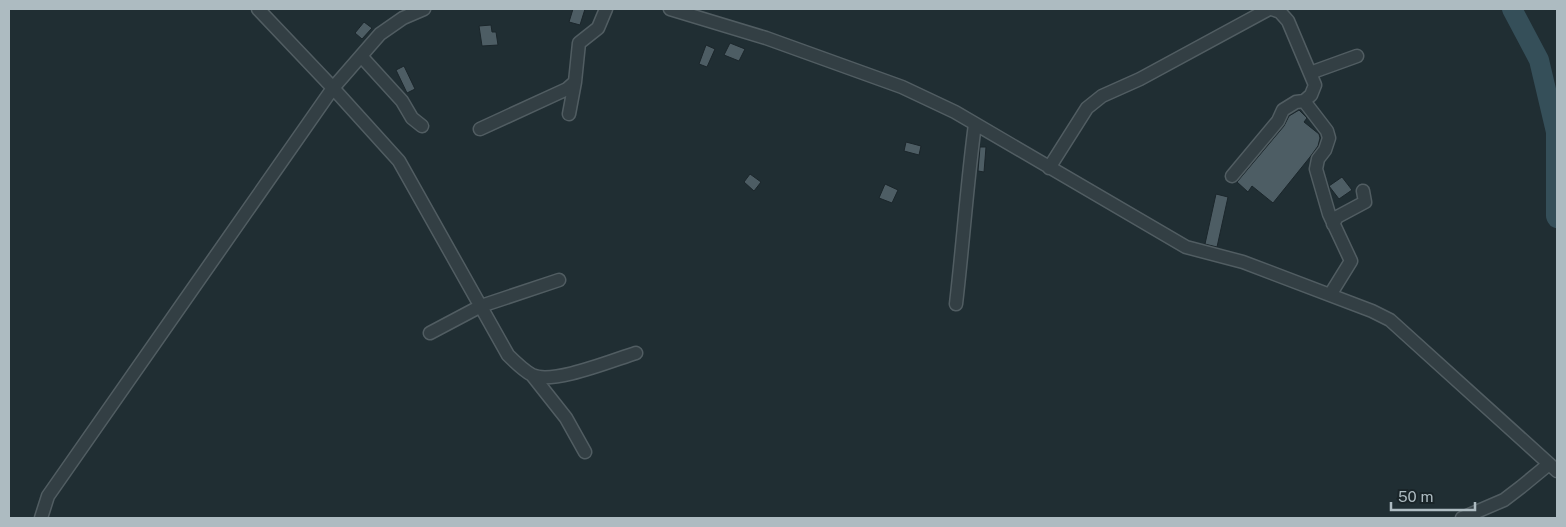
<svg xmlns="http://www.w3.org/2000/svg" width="1566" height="527" viewBox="0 0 1566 527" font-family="'Public Sans',sans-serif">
<rect width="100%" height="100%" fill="#202e33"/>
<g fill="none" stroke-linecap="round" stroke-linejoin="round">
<path stroke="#354f59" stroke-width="20" d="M 1512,9 L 1539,60 L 1556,132 L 1556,216 L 1557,218"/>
</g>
<path fill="#4d5d64" stroke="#1b262b" d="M 573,9 L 585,9 L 580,25 L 569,22 Z
M 364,22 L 372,28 L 362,39 L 355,33 Z
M 491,25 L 492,32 L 496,32 L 498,45 L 482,46 L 479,26 Z
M 730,43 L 745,49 L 739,61 L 724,55 Z
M 706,45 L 715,49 L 707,67 L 699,64 Z
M 404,66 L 415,89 L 407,93 L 396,70 Z
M 1299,110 L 1307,118 L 1304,122 L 1319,134 L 1320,138 L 1318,146 L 1310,157 L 1273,203 L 1252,186 L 1248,192 L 1237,182 L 1284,126 L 1289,116 Z
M 906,142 L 921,146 L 919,155 L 904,151 Z
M 980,147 L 986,147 L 984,172 L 978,171 Z
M 750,174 L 761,182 L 754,191 L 744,182 Z
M 1342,177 L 1352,190 L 1339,199 L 1329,186 Z
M 885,184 L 898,190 L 892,203 L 879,198 Z
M 1216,194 L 1228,197 L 1217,247 L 1205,244 Z"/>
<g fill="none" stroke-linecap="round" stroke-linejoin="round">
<defs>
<path id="minor" d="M 258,9 L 333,88 L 399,161 L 508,355 C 515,362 523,370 532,375 C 553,385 613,360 636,353
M 670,9 L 766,38 L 902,87 L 955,112 L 1186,247 L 1243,262 L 1372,311 L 1390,320 L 1557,471
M 361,56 L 402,101 L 412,118 L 422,126
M 1310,73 L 1357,56
M 1304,101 L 1327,131 L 1329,138 L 1325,150 L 1318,159 L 1316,169 L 1329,214 L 1351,261 L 1330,295
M 569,114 L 575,82
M 480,129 L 567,89 L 575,82 L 579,43 L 598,28 L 606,9
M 1049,168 L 1087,108 L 1102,96 L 1140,79 L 1269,9
M 1232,176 L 1278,121 L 1283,110 L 1296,102 L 1304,101 L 1311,95 L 1315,85 L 1288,21 L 1280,12 L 1272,9
M 1333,224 L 1337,217 L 1365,202 L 1363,191
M 956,304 C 963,244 967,184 975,124
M 430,333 L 481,306 L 559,280
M 532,375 L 566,418 L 585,452
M 41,518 L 48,496 L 333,88 L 380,34 L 403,18 L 424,9
M 1462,518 L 1504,500 L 1521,487 L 1549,464"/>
</defs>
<use href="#minor" stroke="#515d62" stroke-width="15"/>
<use href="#minor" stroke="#333f44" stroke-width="12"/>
</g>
<rect width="1566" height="527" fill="none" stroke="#adbbc1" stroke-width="20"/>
<path d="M1391 502v8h84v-8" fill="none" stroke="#adbbc1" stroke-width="2.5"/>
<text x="1398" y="502" font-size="15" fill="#adbbc1" stroke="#192428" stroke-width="4" paint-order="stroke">50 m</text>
</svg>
